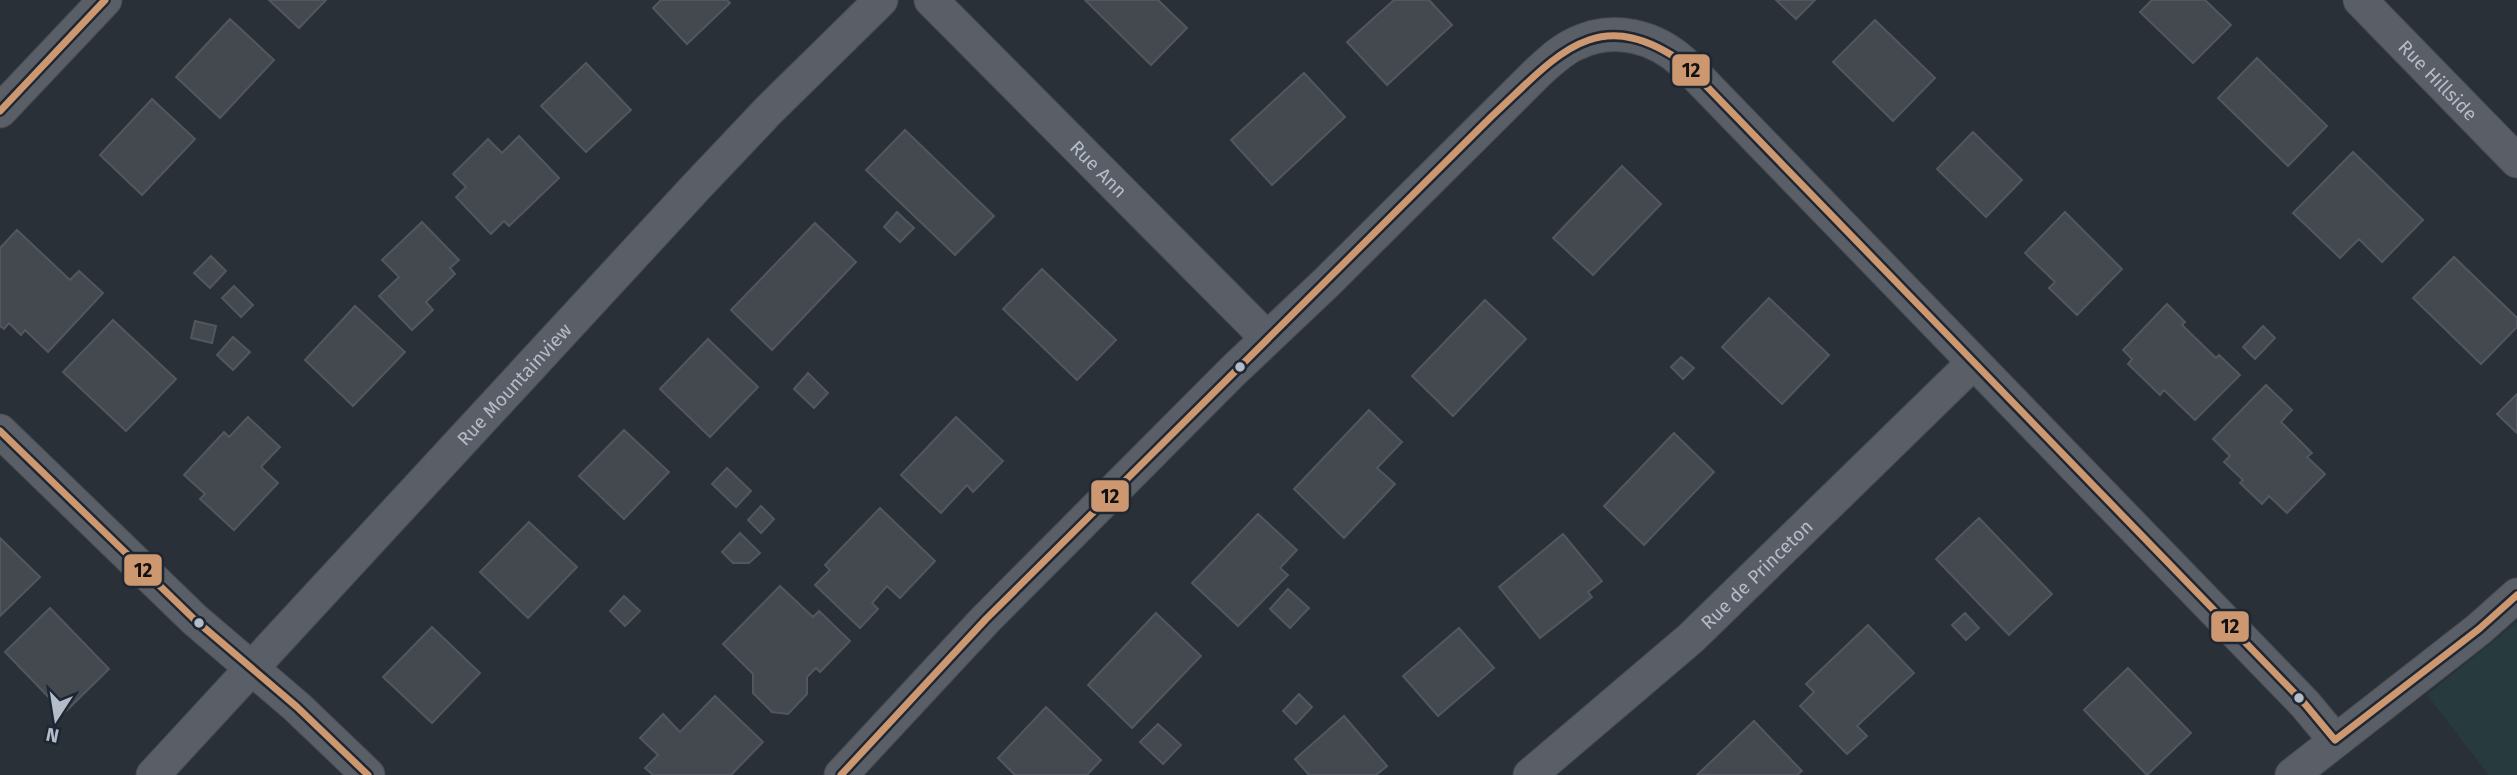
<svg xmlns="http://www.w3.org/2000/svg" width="2517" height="775" viewBox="0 0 2517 775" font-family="'Fira Sans',sans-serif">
<rect width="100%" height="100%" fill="#2a3038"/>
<path fill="#273a3e" d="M 2517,622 L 2517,775 L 2489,775 L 2427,695 Z"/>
<path fill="#444950" stroke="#52575f" stroke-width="2" d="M 269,0 L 326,0 L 299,28 Z
M 661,0 L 727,0 L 730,3 L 687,44 L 653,8 Z
M 1085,0 L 1158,0 L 1187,28 L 1151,65 Z
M 1394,0 L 1429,0 L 1452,25 L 1387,85 L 1347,42 Z
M 1776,0 L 1815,0 L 1796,19 Z
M 2152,0 L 2205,0 L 2231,25 L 2193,63 L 2140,12 Z
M 230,19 L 274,60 L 220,118 L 176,77 Z
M 1875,20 L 1935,78 L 1893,121 L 1833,62 Z
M 2257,58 L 2327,126 L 2288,166 L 2218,98 Z
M 586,63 L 631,110 L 586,152 L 541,106 Z
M 1304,73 L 1345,117 L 1272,185 L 1231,140 Z
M 152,99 L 195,139 L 142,195 L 100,155 Z
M 905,130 L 994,216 L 955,255 L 866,170 Z
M 1973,132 L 2022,180 L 1986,217 L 1937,169 Z
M 519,136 L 559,178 L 509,226 L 504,221 L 491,234 L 456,197 L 466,187 L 453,174 L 488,139 L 502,153 Z
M 2353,152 L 2423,220 L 2382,262 L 2359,239 L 2340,258 L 2293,213 Z
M 1622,166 L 1661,204 L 1593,275 L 1553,238 Z
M 897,212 L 914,228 L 900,242 L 884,227 Z
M 2065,212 L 2122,269 L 2077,315 L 2049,288 L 2055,282 L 2025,253 Z
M 422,222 L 459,260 L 450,268 L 455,274 L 426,302 L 433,310 L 412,330 L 379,296 L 399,277 L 382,260 Z
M 815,223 L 856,262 L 772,350 L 731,310 Z
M 17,230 L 70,280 L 79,271 L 103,293 L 48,352 L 25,330 L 21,335 L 9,323 L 4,329 L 0,326 L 0,248 Z
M 211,256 L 226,271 L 210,288 L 194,273 Z
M 2454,257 L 2517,318 L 2517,327 L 2481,364 L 2413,298 Z
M 1042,269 L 1116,340 L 1077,380 L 1003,309 Z
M 234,286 L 253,305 L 241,317 L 222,298 Z
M 1769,298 L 1829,355 L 1782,404 L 1722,347 Z
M 1485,300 L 1526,339 L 1453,416 L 1412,376 Z
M 2167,304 L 2185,322 L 2182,325 L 2216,358 L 2219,355 L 2240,375 L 2195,420 L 2164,390 L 2160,395 L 2128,364 L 2132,359 L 2123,350 Z
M 355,306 L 405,352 L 353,406 L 305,360 Z
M 113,320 L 176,379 L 126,431 L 63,372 Z
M 195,321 L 216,326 L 212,343 L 191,338 Z
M 2263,326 L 2275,338 L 2255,359 L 2243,347 Z
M 233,337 L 250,352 L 233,370 L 217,355 Z
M 708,339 L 758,387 L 710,437 L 660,389 Z
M 1681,357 L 1694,368 L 1683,379 L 1671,367 Z
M 808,373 L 828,393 L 814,408 L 794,389 Z
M 2266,385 L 2292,410 L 2281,422 L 2312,453 L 2307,457 L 2325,474 L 2287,513 L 2269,496 L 2262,504 L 2240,483 L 2243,480 L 2224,462 L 2230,456 L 2213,439 Z
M 2517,394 L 2517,433 L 2497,414 Z
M 1369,410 L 1402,442 L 1377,468 L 1395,484 L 1344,538 L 1294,489 Z
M 248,417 L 280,447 L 261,467 L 278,483 L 234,530 L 200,499 L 205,494 L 184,475 L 224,432 L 229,437 Z
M 956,417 L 1003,461 L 973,492 L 967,485 L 941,513 L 901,475 Z
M 624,430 L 669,472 L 624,519 L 579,476 Z
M 1674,433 L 1714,472 L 1644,545 L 1604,506 Z
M 727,468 L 751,491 L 736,507 L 712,484 Z
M 761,506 L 774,519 L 761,533 L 748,520 Z
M 880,508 L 935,561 L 900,598 L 887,586 L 872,603 L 878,609 L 860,628 L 815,585 L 830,570 L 825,565 Z
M 1258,514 L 1297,550 L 1280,568 L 1288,575 L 1238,626 L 1192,583 Z
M 1979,518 L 2052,594 L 2009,635 L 1936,559 Z
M 529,522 L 577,567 L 528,618 L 480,572 Z
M 740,533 L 760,553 L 749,563 L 733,563 L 722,552 Z
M 1563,534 L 1602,581 L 1588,592 L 1592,597 L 1540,638 L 1499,587 Z
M 0,538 L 40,577 L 0,616 Z
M 780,586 L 813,617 L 819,611 L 850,641 L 820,672 L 816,668 L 807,677 L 807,694 L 788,714 L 772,712 L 753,693 L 753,674 L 723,644 Z
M 1288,589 L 1309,608 L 1290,628 L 1270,609 Z
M 624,596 L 640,611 L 625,626 L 610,611 Z
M 50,608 L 109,669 L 64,713 L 5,652 Z
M 1156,613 L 1201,656 L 1132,728 L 1088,685 Z
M 1965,613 L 1979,628 L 1966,640 L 1952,625 Z
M 1868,625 L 1914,673 L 1857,726 L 1867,736 L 1847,754 L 1800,706 L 1814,692 L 1806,684 Z
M 432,627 L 480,673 L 432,723 L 383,677 Z
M 1459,628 L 1494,668 L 1438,716 L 1403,676 Z
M 2128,668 L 2191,733 L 2147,775 L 2084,710 Z
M 1299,694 L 1312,707 L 1296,724 L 1283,711 Z
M 715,696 L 763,742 L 731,775 L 653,775 L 645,768 L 658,755 L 640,738 L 663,714 L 680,732 Z
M 1046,707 L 1101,760 L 1087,775 L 1015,775 L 998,758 Z
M 1344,716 L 1387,766 L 1376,775 L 1309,775 L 1295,759 Z
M 1754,721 L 1802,771 L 1797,775 L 1697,775 Z
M 1158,724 L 1181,745 L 1163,764 L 1140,742 Z"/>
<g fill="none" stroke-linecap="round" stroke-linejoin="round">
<defs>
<g id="minor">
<path id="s1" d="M 931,0 L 1267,338"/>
<path id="s2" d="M 2360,0 L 2517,161"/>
<path d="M 0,111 L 105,0"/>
<path d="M 0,431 L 194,619 L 297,707 L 368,775"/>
<path id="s3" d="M 153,775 L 697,186 L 769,110 L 881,0"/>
<path d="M 841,775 L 986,619 L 1233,371 L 1327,282 L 1536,74 C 1548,63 1560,51 1575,44 C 1613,25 1655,36 1685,64 L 2305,704 L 2335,740"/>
<path id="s4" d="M 1530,775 L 1691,638 L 1973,363"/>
<path d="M 2292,775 L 2479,629 L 2517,595"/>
</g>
</defs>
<use href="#minor" stroke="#484c53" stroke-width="35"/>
<use href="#minor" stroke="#5a5e66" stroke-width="33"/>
<defs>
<path id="bus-1" d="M 0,111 L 105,0
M 0,431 L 194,619 L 297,707 L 368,775
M 841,775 L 986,619 L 1491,117 C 1556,57 1596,0 1685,64 L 2305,704 L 2335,740 L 2479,629 L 2517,595"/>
</defs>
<use href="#bus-1" stroke="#1d2633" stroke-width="12"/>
<use href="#bus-1" stroke="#cd976f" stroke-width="7"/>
</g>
<g fill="#b4bcc9" stroke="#1d2633" stroke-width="2.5">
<circle cx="1240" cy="367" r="6"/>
<circle cx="199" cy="623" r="6"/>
<circle cx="2299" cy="698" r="6"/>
</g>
<g text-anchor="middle" stroke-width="5" stroke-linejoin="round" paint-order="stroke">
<g font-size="19" fill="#b4bcc9" stroke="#1d2633">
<text dy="7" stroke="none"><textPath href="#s2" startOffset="112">Rue Hillside</textPath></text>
<text dy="7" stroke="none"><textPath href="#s1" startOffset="238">Rue Ann</textPath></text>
<text dy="7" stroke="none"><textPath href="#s3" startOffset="532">Rue Mountainview</textPath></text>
<text dy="7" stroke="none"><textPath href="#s4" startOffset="303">Rue de Princeton</textPath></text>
</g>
</g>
<g stroke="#1d2633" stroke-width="2.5">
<rect x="1671" y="53" width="40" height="34" rx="7" fill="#cd976f"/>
<rect x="1090" y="479" width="40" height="34" rx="7" fill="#cd976f"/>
<rect x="123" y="553" width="40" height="34" rx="7" fill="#cd976f"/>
<rect x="2210" y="610" width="40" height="33" rx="7" fill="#cd976f"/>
</g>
<g font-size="19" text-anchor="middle" font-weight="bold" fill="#111">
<text x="1691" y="77">12</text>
<text x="1110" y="503">12</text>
<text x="143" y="577">12</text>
<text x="2230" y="633">12</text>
</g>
<g transform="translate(56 719) rotate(192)" stroke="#1d2633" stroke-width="5" paint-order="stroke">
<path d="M0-5L12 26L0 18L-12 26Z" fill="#b4bcc9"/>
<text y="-10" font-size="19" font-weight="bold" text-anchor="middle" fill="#b4bcc9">N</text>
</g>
</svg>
